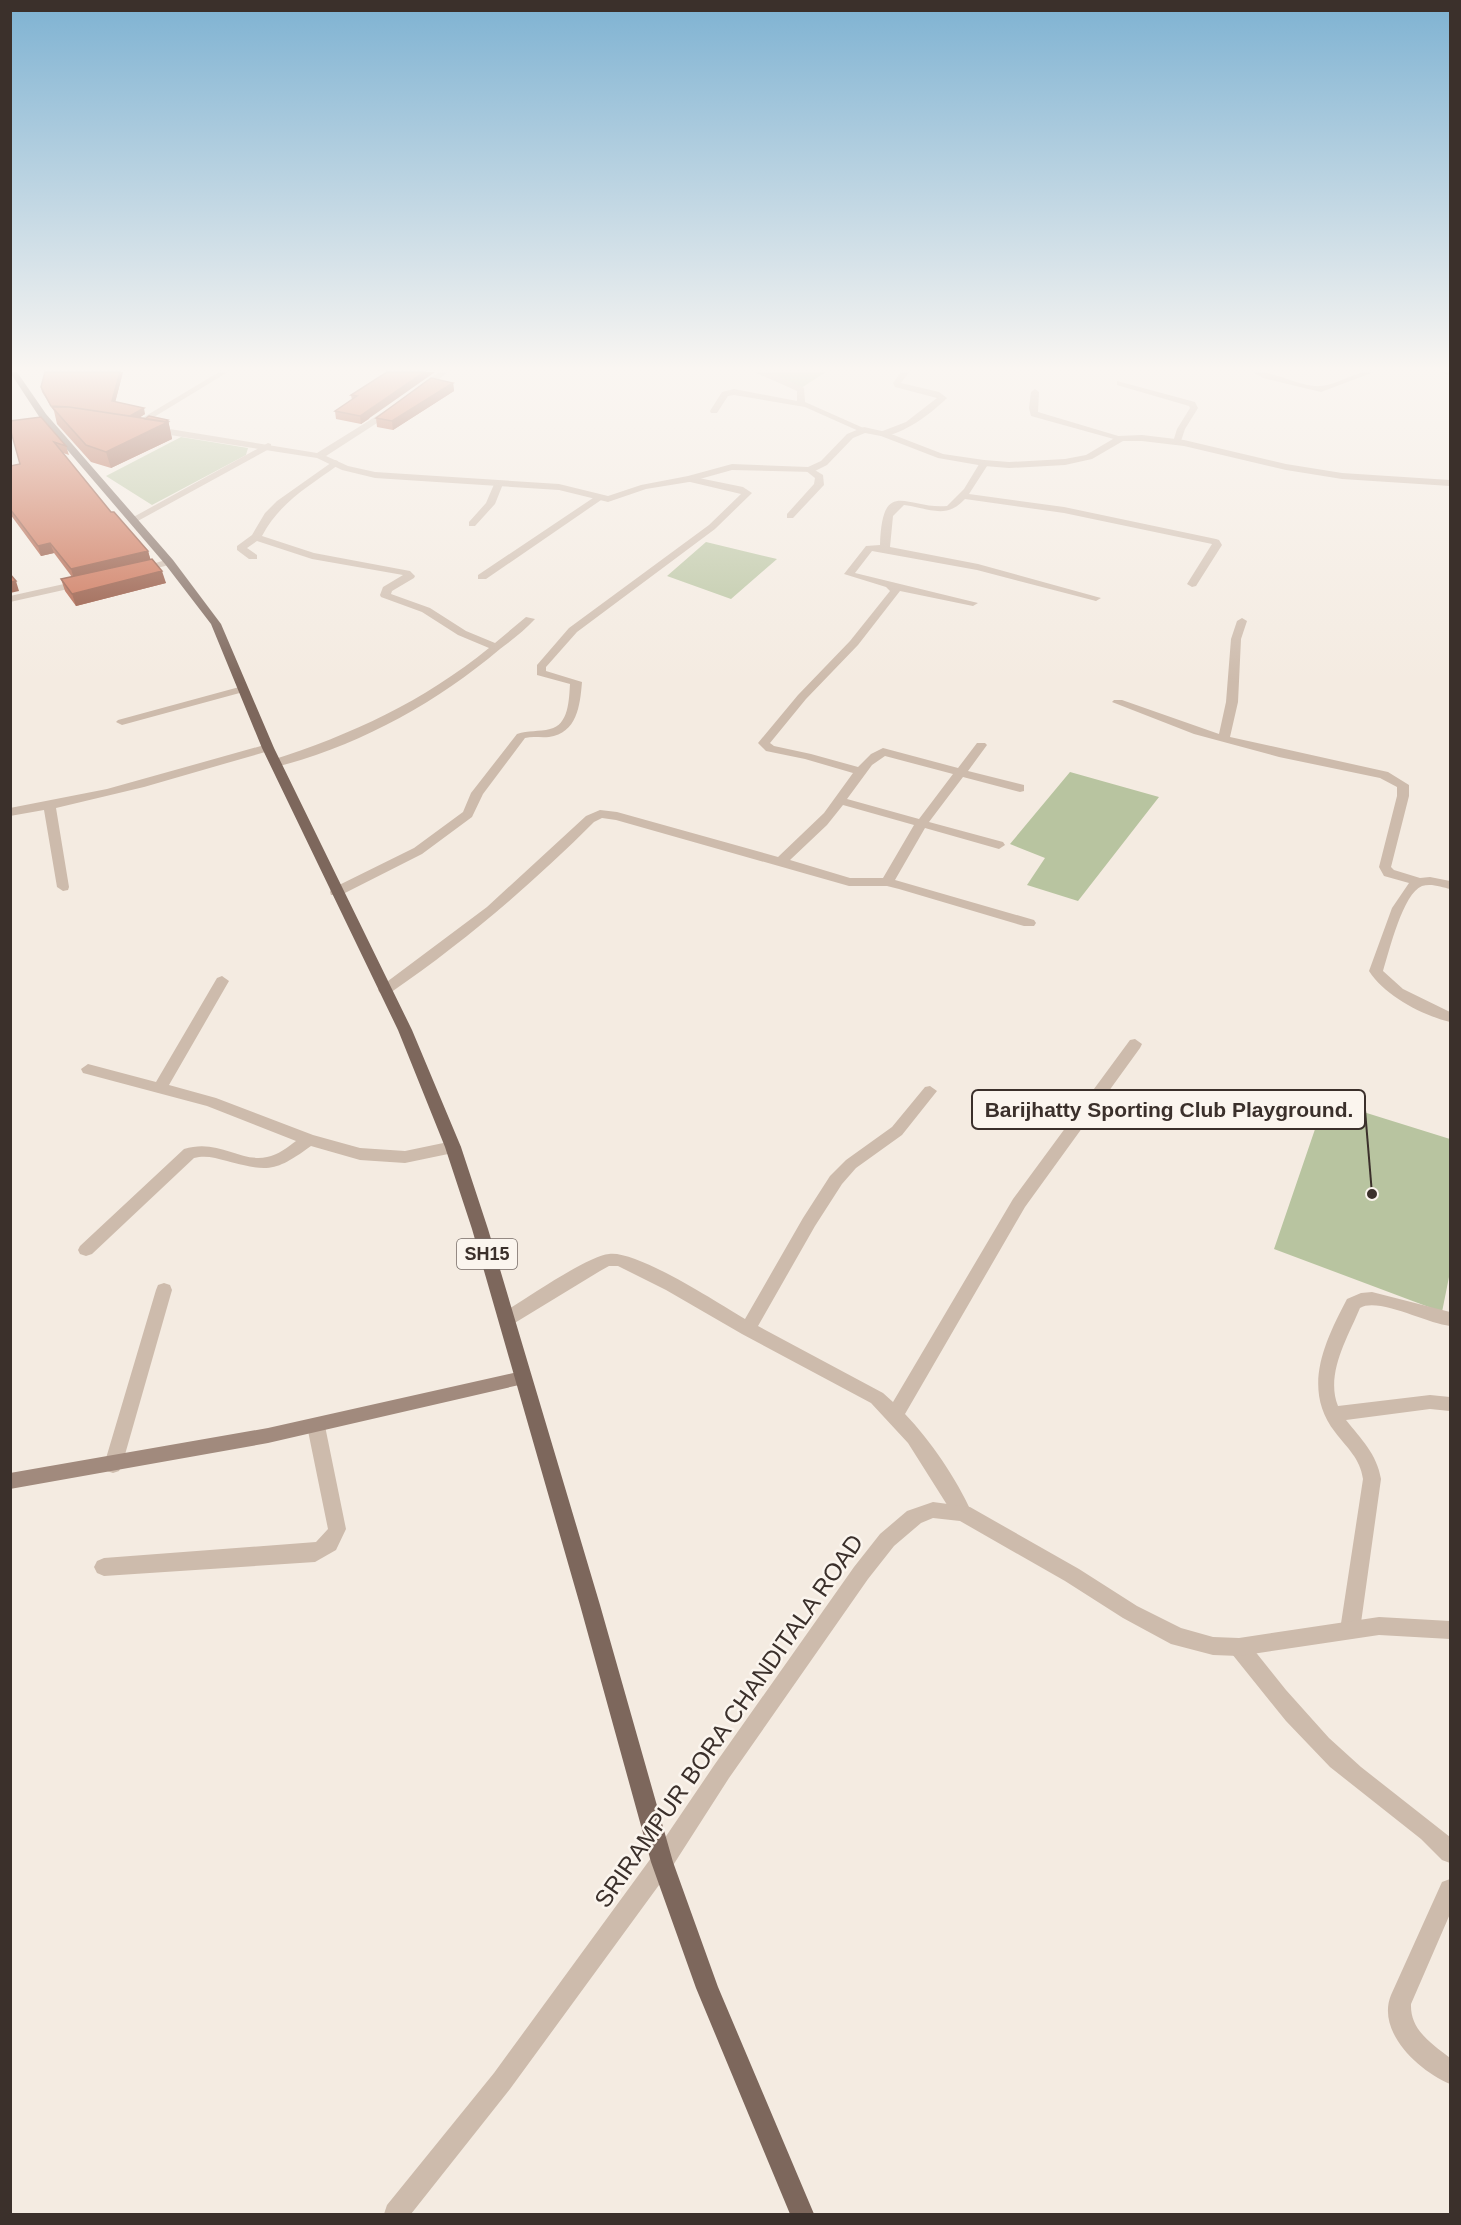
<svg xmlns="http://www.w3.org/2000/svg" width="1461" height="2225" viewBox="0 0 1461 2225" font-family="Helvetica,sans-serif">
<rect width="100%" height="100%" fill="#f4ebe1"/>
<path fill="#b8c4a0" d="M 758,372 L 826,372 L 798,390 L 756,373 Z
M 181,437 L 248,448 L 246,455 L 152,505 L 106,476 Z
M 706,542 L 777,559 L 731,599 L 667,576 Z
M 1070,772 L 1159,797 L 1078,901 L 1027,885 L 1045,858 L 1010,844 Z
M 1325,1100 L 1450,1139 L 1450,1272 L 1442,1312 L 1274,1249 Z"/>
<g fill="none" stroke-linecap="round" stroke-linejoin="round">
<path fill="#cdbbac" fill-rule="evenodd" d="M 219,372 L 228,372 L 136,428 L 129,426 Z
M 762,372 L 770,372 L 804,388 L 805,402 L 868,430 L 861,432 L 805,407 L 734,395 L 728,396 L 717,413 L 711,413 L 710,411 L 722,392 L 734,389 L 797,401 L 797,391 L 766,377 Z
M 901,372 L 909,372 L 901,383 L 939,392 L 947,398 C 933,412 901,437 880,436 L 880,432 L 906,422 L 937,398 L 895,387 L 893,383 Z
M 1253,372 C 1274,370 1301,388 1321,386 C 1339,385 1355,370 1374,372 L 1321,392 L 1263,378 Z
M 1441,372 L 1450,372 L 1450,376 Z
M 1117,381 L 1195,402 L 1198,408 L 1185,429 L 1180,444 L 1173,442 L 1177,429 L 1190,408 L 1189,406 L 1117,385 Z
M 1035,389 L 1039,392 L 1038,412 L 1125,438 L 1121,441 L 1031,416 L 1029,408 L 1031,392 Z
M 268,443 L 271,444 L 271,448 L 136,522 L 128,520 Z
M 335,460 L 338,461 L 338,465 C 308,487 280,502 262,536 L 314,553 L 410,571 L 415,576 L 414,578 L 392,591 L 391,594 L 430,608 L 466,631 L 495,643 L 526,617 L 535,619 C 525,630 512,640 500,649 C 435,704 358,746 276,767 L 272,766 L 272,760 C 351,735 424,701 489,648 L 458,635 L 422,612 L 381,597 L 380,595 L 383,587 L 403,575 L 312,559 L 257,541 L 247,548 L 257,555 L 257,559 L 249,559 L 237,550 L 237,546 L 252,535 L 265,513 L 277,501 Z
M 984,460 L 989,463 L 969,494 L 1064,507 L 1216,539 L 1219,540 L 1222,545 L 1196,586 L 1192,587 L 1187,584 L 1212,544 L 1064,513 L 965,499 C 946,520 929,508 904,505 L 893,516 L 890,547 L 978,564 L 1101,598 L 1096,601 L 977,570 L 872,551 L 855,573 L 978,603 L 973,606 L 900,591 L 858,645 L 806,699 L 770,743 L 774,746 L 811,754 L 858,767 L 871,754 L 883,748 L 958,768 L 977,743 L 985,743 L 987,745 L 968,771 L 1024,785 L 1024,791 L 1020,792 L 963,777 L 929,822 L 1003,842 L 1005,845 L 999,849 L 925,828 L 895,880 L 1034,920 L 1036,923 L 1034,926 L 1024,926 L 899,889 L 887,886 L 849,886 L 616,820 L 602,818 L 594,822 C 531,885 464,942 390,993 L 380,993 L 378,990 L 380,987 L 487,907 L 586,816 L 600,810 L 617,812 L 778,857 L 824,813 L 853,773 L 805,759 L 766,751 L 758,743 L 798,695 L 850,641 L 890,591 L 886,587 L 844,574 L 866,546 L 880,545 C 882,475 908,510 947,506 L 964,489 L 981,461 ZM 885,756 L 953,774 L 919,819 L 847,799 L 872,765 ZM 843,805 L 914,825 L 883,878 L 850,878 L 790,860 L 827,825 Z
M 810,467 L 823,475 L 824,485 L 793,518 L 787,518 L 787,514 L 814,484 L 815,478 L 805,470 Z
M 689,476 L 743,487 L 752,493 L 715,529 L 577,632 L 546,667 L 546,671 L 582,682 C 580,706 577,733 549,737 C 541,738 533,736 525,738 L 483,794 L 472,817 L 422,854 L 341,895 L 331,895 L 330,892 L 331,889 L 414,848 L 463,812 L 471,793 L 517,734 C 528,730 539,732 550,729 C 569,725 569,699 570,684 L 537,675 L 537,665 L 569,628 L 709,525 L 741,494 L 686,481 L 684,479 Z
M 495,482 L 503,484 L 495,504 L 475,526 L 469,526 L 469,522 L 486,503 Z
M 596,496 L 604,498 L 486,579 L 478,579 L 478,575 Z
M 169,559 L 173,560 L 173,564 L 137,573 L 132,570 Z
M 82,580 L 87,583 L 86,585 L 10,602 L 10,596 Z
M 1242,618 L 1247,621 L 1241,639 L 1238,702 L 1230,737 L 1388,772 L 1409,785 L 1409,796 L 1391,867 L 1394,870 L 1420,878 L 1430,877 L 1450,881 L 1450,889 C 1442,887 1431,883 1422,886 C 1403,893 1389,952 1383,971 L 1403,989 L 1450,1012 L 1450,1022 C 1422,1015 1385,996 1369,971 L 1392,908 L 1409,883 L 1384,876 L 1379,867 L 1397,796 L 1397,787 L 1380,778 L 1279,757 L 1194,734 L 1112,702 L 1114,700 L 1122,700 L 1219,734 L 1226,702 L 1231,639 L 1237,621 Z
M 243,686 L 247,687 L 247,691 L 122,725 L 116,722 L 118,720 Z
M 268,744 L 274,748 L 272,750 L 144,787 L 56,808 L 69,887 L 68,890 L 63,891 L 57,887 L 44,810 L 10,816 L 10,808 L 107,789 Z
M 222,976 L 229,981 L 169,1085 L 216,1098 L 313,1135 L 360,1148 L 405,1151 L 453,1141 L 458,1143 L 461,1147 L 458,1151 L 453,1153 L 405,1163 L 360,1160 L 311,1146 C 275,1172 269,1172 227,1161 C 215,1158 206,1155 194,1158 L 92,1254 L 86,1256 L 80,1254 L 78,1250 L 80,1246 L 184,1149 C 218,1138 241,1163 267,1157 C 278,1155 288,1147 296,1141 L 207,1106 L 83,1073 L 81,1069 L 88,1064 L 156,1082 L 217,978 Z
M 1135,1039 L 1142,1044 L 1140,1048 L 1025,1207 L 905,1414 C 931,1441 956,1478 972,1513 L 970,1519 L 963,1521 L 956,1519 L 908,1443 L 871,1403 L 742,1334 L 666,1290 L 618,1266 L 609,1266 L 600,1271 L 513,1324 L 507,1326 L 501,1324 L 499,1319 L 501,1314 C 524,1300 587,1256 609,1254 C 637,1250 718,1303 745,1319 L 803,1218 L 830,1176 L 846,1160 L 892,1127 L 925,1087 L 930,1086 L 937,1091 L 902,1135 L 856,1168 L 842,1184 L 815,1226 L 758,1326 L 883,1393 L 893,1402 L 1013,1199 L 1130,1040 Z
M 164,1283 L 170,1285 L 172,1290 L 122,1465 L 119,1471 L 113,1473 L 107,1471 L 104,1465 L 156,1290 L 158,1285 Z
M 1372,1292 L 1450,1312 L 1450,1326 C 1427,1324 1379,1297 1360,1308 C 1348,1337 1325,1374 1338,1406 L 1430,1395 L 1450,1397 L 1450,1411 L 1430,1409 L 1346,1420 C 1361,1439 1377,1454 1381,1479 L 1360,1630 L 1357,1637 L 1350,1639 L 1343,1637 L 1340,1630 L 1363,1479 C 1360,1458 1347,1448 1335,1432 C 1302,1389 1324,1343 1347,1299 L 1361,1293 Z
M 316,1418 L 322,1421 L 325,1426 L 346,1529 L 336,1550 L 315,1562 L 104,1576 L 97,1573 L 94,1567 L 97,1561 L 104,1558 L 316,1542 L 328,1529 L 307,1426 L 310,1421 Z
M 1239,1638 L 1246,1640 L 1286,1690 L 1329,1738 L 1361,1767 L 1450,1837 L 1450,1863 L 1442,1860 L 1421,1839 L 1330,1767 L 1286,1721 L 1232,1654 L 1229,1647 L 1232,1640 Z
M 1450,1879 L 1450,1914 L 1411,2004 C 1410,2030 1431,2043 1450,2058 L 1450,2084 C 1419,2071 1376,2032 1391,1995 L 1442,1882 Z"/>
<path fill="#cdbbac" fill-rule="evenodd" d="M 439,372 L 448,372 L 421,393 L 415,393 L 415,389 Z
M 391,407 L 395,410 L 394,412 L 326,456 L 348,466 L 375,472 L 559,484 L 608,496 L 641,485 L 688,476 L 732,464 L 808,467 L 821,461 L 847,434 L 864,427 L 886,432 L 943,454 L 984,460 L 1009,462 L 1065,459 L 1086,455 L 1118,436 L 1142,435 L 1184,440 L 1286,464 L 1342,473 L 1450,480 L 1450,486 L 1342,479 L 1286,470 L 1184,446 L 1142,441 L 1123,441 L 1092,459 L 1065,465 L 1009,468 L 984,466 L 938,458 L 881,436 L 865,433 L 853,438 L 827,465 L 813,472 L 732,470 L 689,482 L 646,489 L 608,502 L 559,490 L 375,478 L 342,470 L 317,458 L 151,432 L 147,429 L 151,426 L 317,453 Z
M 933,1502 L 970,1507 L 1079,1569 L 1137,1606 L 1181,1628 L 1213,1637 L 1239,1638 L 1379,1617 L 1450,1621 L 1450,1639 L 1379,1635 L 1239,1656 L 1213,1655 L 1171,1644 L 1123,1618 L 1065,1581 L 960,1521 L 933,1518 L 921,1523 L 894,1546 L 868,1579 L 729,1778 L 670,1870 L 510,2089 L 411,2214 L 384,2214 L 387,2205 L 494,2073 L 654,1854 L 715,1764 L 854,1567 L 880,1534 L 907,1511 Z"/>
<path fill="#a18a7d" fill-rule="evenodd" d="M 522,1371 L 528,1373 L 531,1378 L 528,1383 L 268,1443 L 10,1489 L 10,1473 L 268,1428 Z"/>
<path fill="#7d675c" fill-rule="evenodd" d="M 10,372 L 17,372 L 46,414 L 173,560 L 221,624 L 274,748 L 412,1030 L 461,1147 L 488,1229 L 600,1605 L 673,1862 L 718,1987 L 814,2214 L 790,2214 L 696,1988 L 651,1862 L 580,1605 L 472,1229 L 445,1147 L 398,1030 L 262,748 L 211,624 L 165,564 L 40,418 Z"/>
</g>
<path fill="#ac5a40" d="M 45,372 L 123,372 L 115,402 L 145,414 L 139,418 L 168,420 L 172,439 L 111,468 L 91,462 L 57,424 L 54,411 L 42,392 L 41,387 Z
M 387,372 L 369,419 L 361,424 L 336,419 L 335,411 L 352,400 L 351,395 Z
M 453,383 L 454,391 L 393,430 L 377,427 L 376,418 Z
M 10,421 L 66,446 L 69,455 L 63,453 L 111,512 L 148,551 L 150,559 L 166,583 L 76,606 L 65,591 L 61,579 L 72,577 L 54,553 L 41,556 L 10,514 L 10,466 L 20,464 L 13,437 L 10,436 Z"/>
<path fill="#8c4a34" d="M 120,372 L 123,372 L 114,407 L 112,401 Z
M 424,372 L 435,372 L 361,424 L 360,416 Z
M 453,383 L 454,391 L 393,430 L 392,421 Z
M 144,408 L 145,414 L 132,422 L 130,416 Z
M 168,420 L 172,439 L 111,468 L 106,452 Z
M 50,543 L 54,553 L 41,556 L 38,546 Z
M 148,551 L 151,561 L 74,579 L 71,569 Z
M 162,571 L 166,583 L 76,606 L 72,594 Z
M 16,581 L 19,591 L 10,593 L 10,582 Z"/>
<path fill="#c8694b" stroke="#8c4a34" stroke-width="1.5" d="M 45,372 L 120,372 L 112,401 L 144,408 L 130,416 L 69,407 L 51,406 L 41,387 Z
M 387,372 L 424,372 L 360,416 L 335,411 L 357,396 L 351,395 Z
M 431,378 L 453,383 L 392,421 L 376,418 Z
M 52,407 L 69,407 L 168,422 L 106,452 L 86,445 Z
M 149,416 L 168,420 L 165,422 L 145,419 Z
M 41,417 L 66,446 L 54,442 L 111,512 L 114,512 L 148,551 L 71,569 L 50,543 L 38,546 L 10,509 L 10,466 L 20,464 L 10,428 L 10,421 Z
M 152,559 L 162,571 L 72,594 L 61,579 Z
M 10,574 L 16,581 L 10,582 Z"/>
<linearGradient id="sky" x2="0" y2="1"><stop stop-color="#7eb2d2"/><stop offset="0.54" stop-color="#faf6f2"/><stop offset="1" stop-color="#faf6f2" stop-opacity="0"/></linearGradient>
<rect width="1461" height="683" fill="url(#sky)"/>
<g text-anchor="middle" stroke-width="5" stroke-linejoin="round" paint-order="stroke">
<rect fill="#fbf5ee" stroke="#756b66" stroke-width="1.5" x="457" y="1239" width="60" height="30" rx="4.5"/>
<g font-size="18" font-weight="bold" fill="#3b302b">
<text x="487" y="1260">SH15</text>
</g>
<g font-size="24" fill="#3b302b" stroke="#fbf5ee">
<text transform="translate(729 1721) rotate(-55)" y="8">SRIRAMPUR BORA CHANDITALA ROAD</text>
</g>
</g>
<path fill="none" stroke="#3b302b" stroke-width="2" d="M1372 1194L1365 1110"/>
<circle fill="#3b302b" stroke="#fbf5ee" stroke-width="2" cx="1372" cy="1194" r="6"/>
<rect fill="#fbf5ee" stroke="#3b302b" stroke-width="2" x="972" y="1090" width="393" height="39" rx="6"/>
<g font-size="21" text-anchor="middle" font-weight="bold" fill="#3b302b">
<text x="1169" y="1117">Barijhatty Sporting Club Playground.</text>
</g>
<rect width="1461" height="2225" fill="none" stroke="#3b302b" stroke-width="24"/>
</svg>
